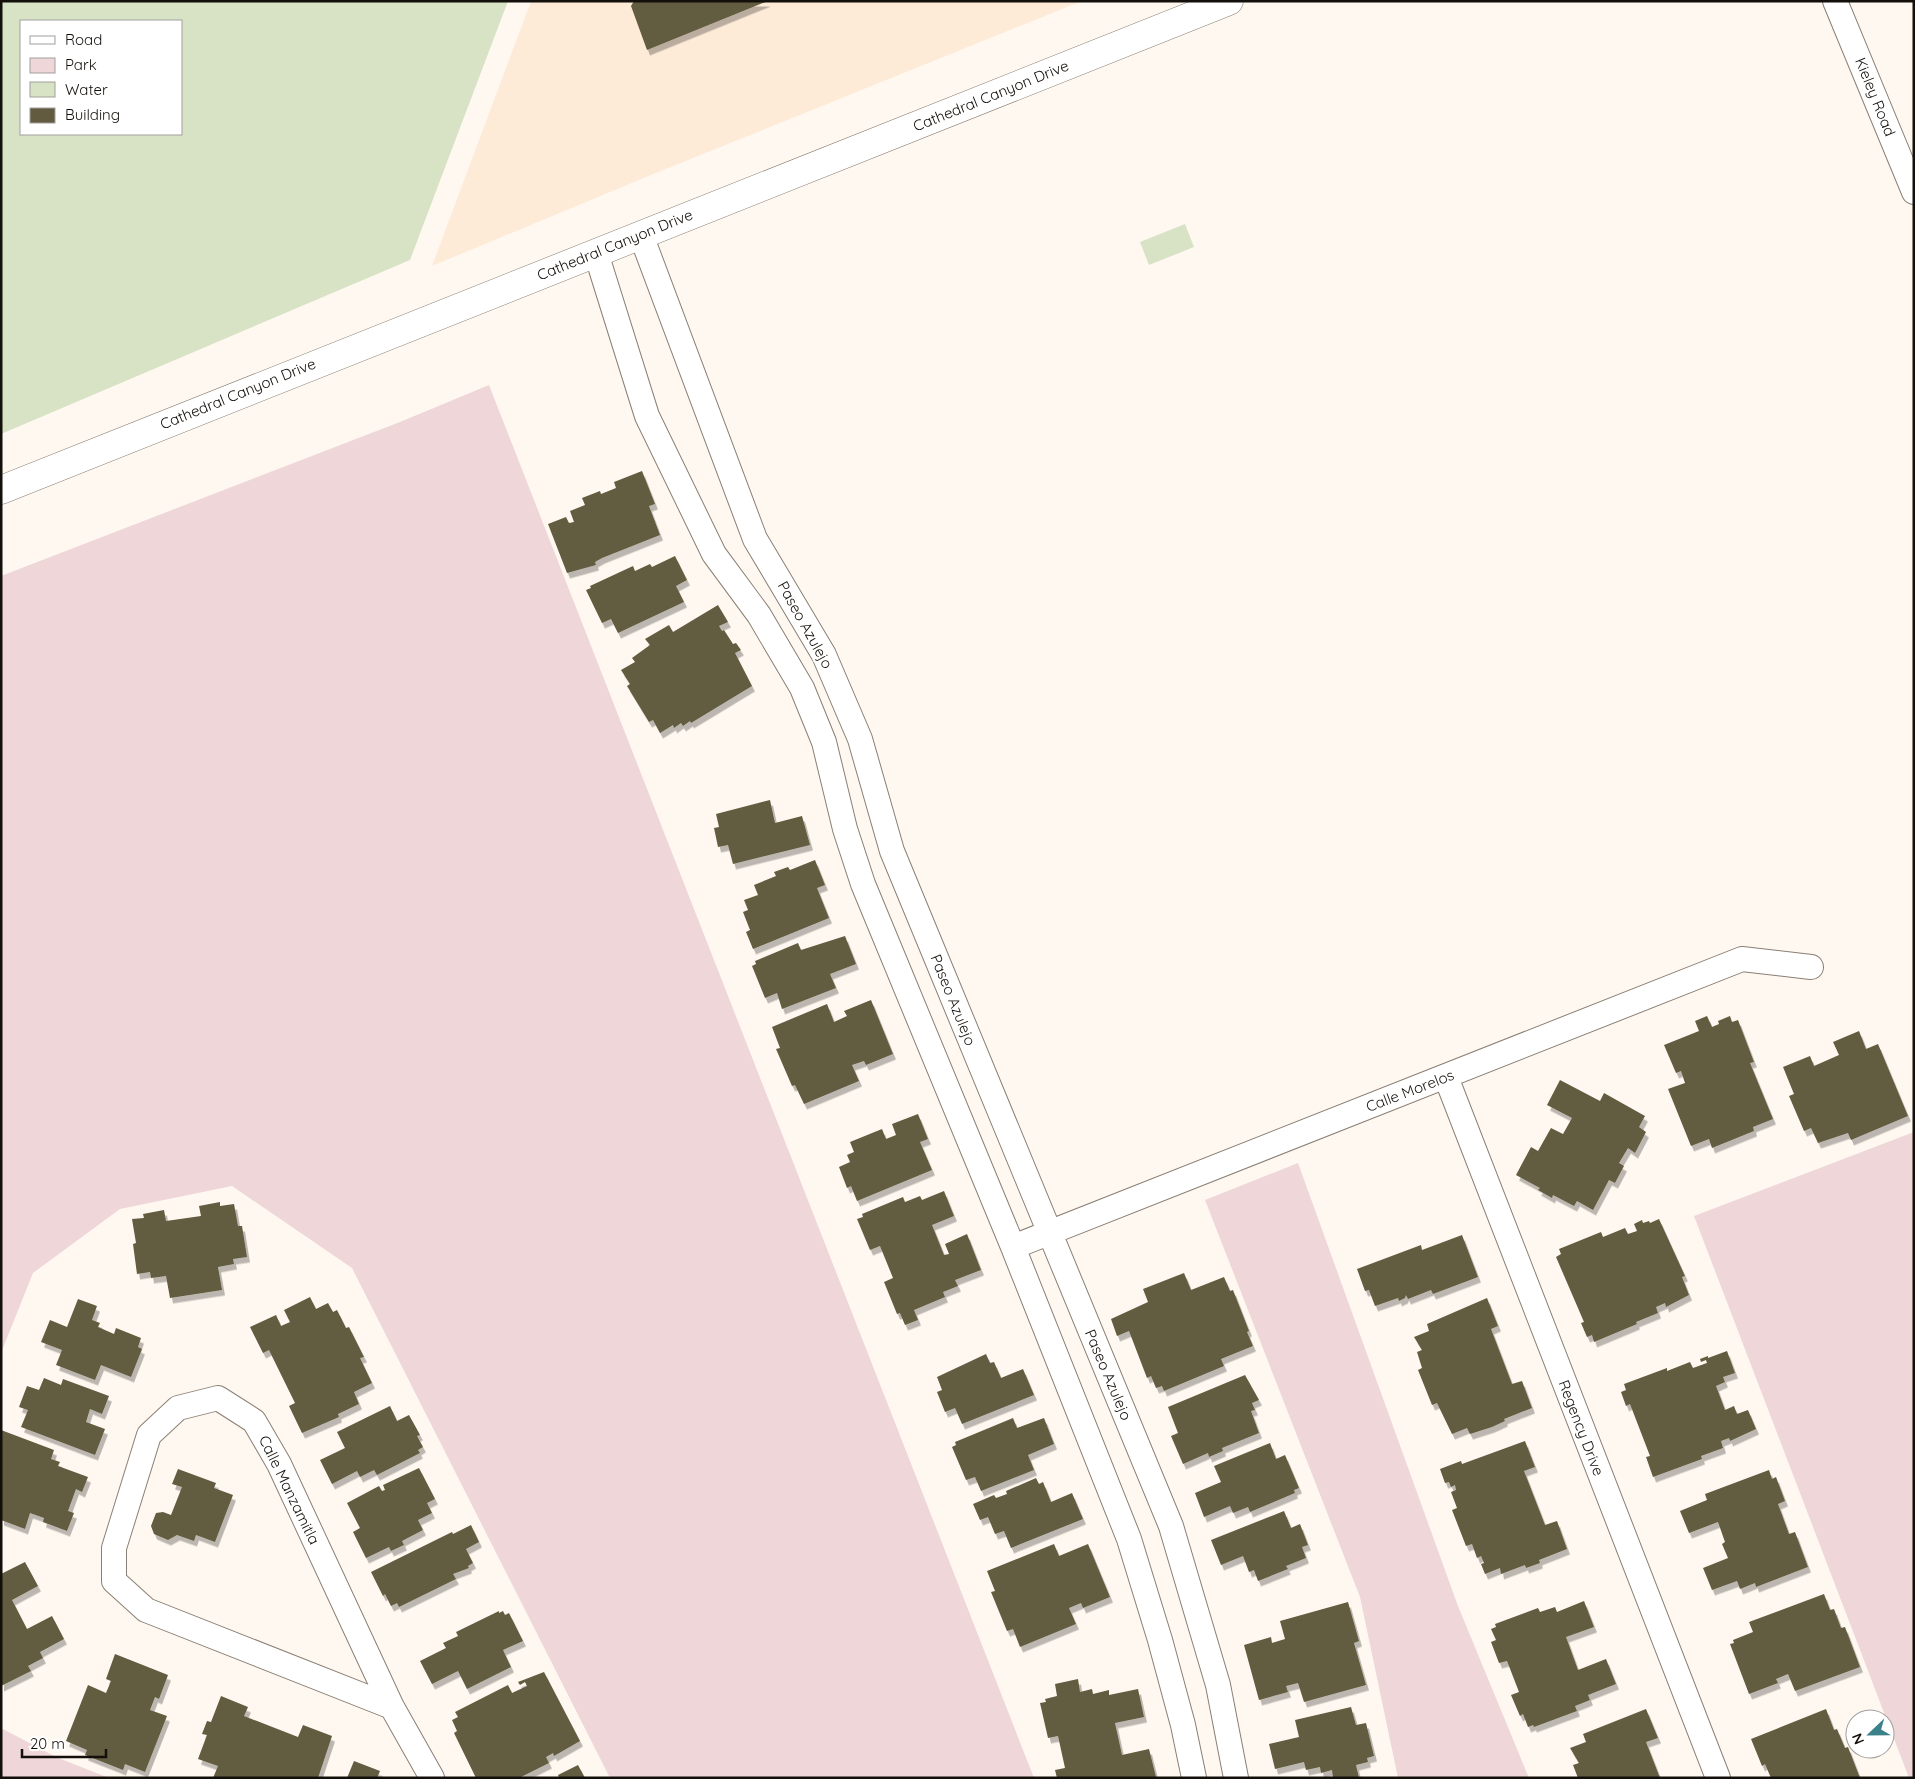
<svg xmlns="http://www.w3.org/2000/svg" width="1915" height="1779" viewBox="0 0 1915 1779" font-family="Quicksand,sans-serif">
<defs>
<filter id="shadow"><feDropShadow dx="3" dy="5.5" stdDeviation="0" flood-color="#0004"/></filter>
</defs>
<rect width="100%" height="100%" fill="#fff8f0"/>
<path fill="#fdebd8" d="M 531,1 L 1082,1 L 651,175 L 432,266 Z"/>
<path fill="#efd6d8" d="M 489,385 L 1034,1778 L 610,1778 L 352,1268 L 232,1186 L 120,1209 L 33,1273 L 1,1353 L 1,576 L 400,422 Z
M 1914,1132 L 1914,1778 L 1909,1778 L 1694,1216 Z
M 1298,1163 L 1458,1606 L 1529,1778 L 1398,1778 L 1360,1597 L 1205,1200 Z
M 1,1728 L 56,1757 L 109,1778 L 1,1778 Z"/>
<path fill="#d7e3c4" fill-rule="evenodd" d="M 1,1 L 508,1 L 410,260 L 1,434 ZM 21,21 L 181,21 L 181,134 L 21,134 Z
M 1185,224 L 1194,247 L 1149,265 L 1140,242 Z"/>
<path fill="#625b3f" filter="url(#shadow)" d="M 634,1 L 768,1 L 647,50 L 631,6 Z
M 642,471 L 655,504 L 649,506 L 660,535 L 602,558 L 595,562 L 596,565 L 567,573 L 548,524 L 566,517 L 569,523 L 574,522 L 570,511 L 585,505 L 582,498 L 600,491 L 601,494 L 616,488 L 614,482 Z
M 675,556 L 687,580 L 676,586 L 684,602 L 618,633 L 611,619 L 602,623 L 586,590 L 591,588 L 590,586 L 633,566 L 635,571 L 650,564 L 652,567 Z
M 718,605 L 728,622 L 719,626 L 722,631 L 724,630 L 733,644 L 736,643 L 741,650 L 735,653 L 752,686 L 691,723 L 688,717 L 690,721 L 683,726 L 681,723 L 674,728 L 673,725 L 660,733 L 653,720 L 649,722 L 627,686 L 630,684 L 621,670 L 635,662 L 632,658 L 650,645 L 645,639 L 669,625 L 673,632 Z
M 770,800 L 775,823 L 802,816 L 810,845 L 733,864 L 728,845 L 718,847 L 714,828 L 719,827 L 716,814 Z
M 815,860 L 825,885 L 817,888 L 829,918 L 753,949 L 746,932 L 750,930 L 743,912 L 748,910 L 744,900 L 758,895 L 754,885 L 776,876 L 774,872 L 788,867 L 790,870 Z
M 845,936 L 856,964 L 830,974 L 836,988 L 782,1009 L 777,993 L 765,998 L 752,966 L 756,964 L 755,961 L 798,943 L 801,950 Z
M 871,1000 L 893,1054 L 866,1065 L 864,1061 L 852,1065 L 859,1081 L 804,1104 L 795,1085 L 792,1086 L 776,1049 L 780,1048 L 772,1027 L 827,1004 L 834,1022 L 847,1016 L 844,1011 Z
M 1707,1016 L 1712,1027 L 1719,1024 L 1718,1021 L 1730,1016 L 1732,1022 L 1738,1020 L 1754,1062 L 1750,1063 L 1773,1119 L 1753,1127 L 1754,1131 L 1712,1148 L 1709,1139 L 1691,1146 L 1668,1089 L 1685,1083 L 1681,1071 L 1676,1073 L 1664,1045 L 1699,1031 L 1695,1021 Z
M 1859,1031 L 1866,1049 L 1878,1044 L 1908,1116 L 1851,1140 L 1848,1133 L 1818,1143 L 1811,1128 L 1804,1131 L 1789,1096 L 1794,1094 L 1783,1067 L 1810,1056 L 1814,1066 L 1839,1055 L 1833,1042 Z
M 1560,1080 L 1600,1101 L 1604,1093 L 1645,1116 L 1639,1127 L 1646,1132 L 1635,1153 L 1628,1148 L 1619,1163 L 1624,1166 L 1615,1183 L 1609,1180 L 1593,1210 L 1577,1201 L 1574,1206 L 1553,1195 L 1552,1198 L 1538,1190 L 1540,1188 L 1516,1175 L 1531,1147 L 1538,1151 L 1551,1128 L 1563,1134 L 1572,1118 L 1547,1105 Z
M 918,1114 L 928,1139 L 920,1142 L 932,1170 L 857,1201 L 851,1186 L 847,1188 L 839,1167 L 850,1162 L 847,1155 L 854,1152 L 850,1142 L 882,1129 L 886,1139 L 896,1135 L 892,1124 Z
M 944,1191 L 954,1216 L 932,1225 L 944,1255 L 949,1254 L 945,1244 L 967,1234 L 981,1270 L 955,1280 L 958,1286 L 943,1292 L 945,1297 L 914,1310 L 918,1320 L 905,1325 L 900,1313 L 897,1314 L 884,1282 L 893,1278 L 880,1246 L 870,1250 L 857,1219 L 863,1217 L 862,1214 L 903,1197 L 905,1202 L 920,1196 L 922,1200 Z
M 220,1202 L 220,1206 L 234,1204 L 238,1226 L 242,1226 L 247,1257 L 233,1259 L 234,1264 L 218,1267 L 222,1290 L 170,1298 L 166,1276 L 151,1278 L 150,1272 L 137,1274 L 133,1244 L 136,1243 L 132,1219 L 144,1218 L 143,1214 L 164,1210 L 166,1221 L 201,1216 L 199,1206 Z
M 1659,1219 L 1685,1276 L 1682,1277 L 1689,1295 L 1666,1307 L 1665,1303 L 1656,1307 L 1658,1313 L 1636,1322 L 1637,1324 L 1594,1342 L 1592,1335 L 1587,1337 L 1581,1323 L 1584,1322 L 1556,1257 L 1561,1254 L 1559,1249 L 1601,1232 L 1603,1237 L 1625,1228 L 1628,1234 L 1637,1231 L 1634,1224 L 1642,1220 L 1643,1223 L 1649,1221 L 1650,1223 Z
M 1462,1235 L 1478,1277 L 1433,1294 L 1431,1290 L 1408,1299 L 1406,1295 L 1405,1298 L 1399,1301 L 1398,1298 L 1375,1306 L 1369,1290 L 1365,1291 L 1357,1269 L 1421,1245 L 1422,1250 Z
M 1184,1273 L 1191,1290 L 1224,1277 L 1230,1291 L 1233,1290 L 1249,1331 L 1247,1332 L 1253,1346 L 1221,1359 L 1224,1366 L 1164,1391 L 1162,1386 L 1156,1388 L 1151,1376 L 1147,1378 L 1129,1331 L 1117,1336 L 1111,1319 L 1148,1302 L 1143,1289 Z
M 310,1297 L 316,1309 L 328,1303 L 333,1312 L 337,1310 L 346,1328 L 349,1327 L 364,1357 L 360,1358 L 372,1383 L 354,1392 L 359,1404 L 338,1414 L 339,1417 L 302,1433 L 289,1406 L 295,1403 L 269,1350 L 263,1353 L 250,1327 L 276,1315 L 281,1326 L 290,1322 L 284,1310 Z
M 1487,1298 L 1498,1326 L 1491,1329 L 1512,1384 L 1522,1381 L 1532,1408 L 1504,1419 L 1505,1421 L 1492,1427 L 1470,1434 L 1467,1428 L 1452,1434 L 1437,1403 L 1432,1405 L 1418,1370 L 1422,1368 L 1417,1352 L 1422,1350 L 1414,1337 L 1429,1331 L 1427,1324 Z
M 78,1299 L 97,1306 L 92,1320 L 100,1323 L 98,1327 L 114,1334 L 116,1328 L 141,1338 L 138,1347 L 142,1349 L 131,1377 L 101,1365 L 95,1380 L 56,1365 L 62,1350 L 41,1342 L 50,1320 L 67,1327 Z
M 1727,1351 L 1735,1373 L 1723,1377 L 1725,1382 L 1716,1386 L 1725,1410 L 1734,1406 L 1737,1414 L 1748,1410 L 1756,1429 L 1730,1441 L 1729,1438 L 1721,1441 L 1723,1448 L 1701,1456 L 1702,1459 L 1653,1477 L 1646,1457 L 1650,1456 L 1630,1404 L 1626,1406 L 1621,1392 L 1626,1390 L 1624,1384 L 1667,1368 L 1667,1371 L 1690,1362 L 1693,1368 L 1707,1363 L 1706,1360 L 1701,1362 L 1700,1359 L 1708,1356 L 1708,1358 Z
M 986,1354 L 990,1363 L 994,1362 L 1001,1378 L 1023,1369 L 1034,1395 L 962,1424 L 955,1408 L 945,1412 L 937,1392 L 942,1390 L 937,1377 Z
M 1245,1375 L 1259,1400 L 1252,1403 L 1255,1410 L 1251,1411 L 1259,1433 L 1222,1448 L 1223,1451 L 1209,1457 L 1208,1453 L 1183,1464 L 1171,1436 L 1178,1433 L 1168,1407 Z
M 44,1378 L 61,1385 L 63,1379 L 109,1396 L 102,1414 L 90,1409 L 86,1422 L 105,1429 L 95,1455 L 21,1427 L 28,1410 L 19,1407 L 27,1386 L 39,1390 Z
M 390,1406 L 397,1421 L 409,1415 L 420,1435 L 417,1436 L 423,1447 L 418,1450 L 420,1453 L 377,1475 L 374,1470 L 360,1477 L 357,1471 L 332,1484 L 320,1460 L 345,1448 L 337,1432 Z
M 1013,1418 L 1017,1428 L 1044,1418 L 1054,1444 L 1028,1455 L 1034,1470 L 981,1491 L 975,1477 L 966,1480 L 952,1447 L 956,1445 L 955,1442 Z
M 1,1430 L 54,1450 L 51,1459 L 60,1462 L 58,1466 L 88,1477 L 82,1492 L 76,1489 L 68,1511 L 74,1513 L 67,1531 L 43,1522 L 44,1518 L 30,1513 L 25,1529 L 1,1520 Z
M 1525,1441 L 1535,1467 L 1524,1471 L 1545,1525 L 1557,1521 L 1567,1549 L 1539,1560 L 1540,1563 L 1526,1568 L 1525,1565 L 1501,1574 L 1500,1568 L 1485,1574 L 1481,1564 L 1484,1563 L 1481,1556 L 1477,1558 L 1472,1544 L 1466,1546 L 1452,1510 L 1457,1508 L 1451,1492 L 1456,1490 L 1455,1485 L 1451,1487 L 1449,1482 L 1445,1483 L 1440,1469 L 1461,1461 L 1462,1464 Z
M 1270,1443 L 1276,1459 L 1285,1455 L 1299,1488 L 1294,1490 L 1295,1493 L 1250,1512 L 1248,1507 L 1233,1513 L 1230,1506 L 1204,1517 L 1195,1493 L 1221,1482 L 1214,1466 Z
M 419,1468 L 435,1499 L 427,1503 L 432,1513 L 418,1520 L 423,1530 L 402,1541 L 404,1545 L 391,1551 L 389,1547 L 366,1558 L 353,1532 L 360,1528 L 347,1503 L 379,1486 L 382,1491 L 385,1490 L 383,1485 Z
M 178,1469 L 216,1483 L 214,1488 L 233,1495 L 215,1542 L 196,1535 L 194,1541 L 177,1535 L 168,1540 L 154,1534 L 151,1526 L 156,1513 L 163,1512 L 171,1515 L 182,1487 L 172,1484 Z
M 1769,1470 L 1772,1479 L 1776,1477 L 1785,1501 L 1778,1504 L 1789,1534 L 1795,1532 L 1808,1567 L 1756,1587 L 1755,1583 L 1740,1589 L 1737,1581 L 1712,1590 L 1703,1568 L 1728,1558 L 1722,1544 L 1725,1542 L 1718,1522 L 1689,1533 L 1680,1511 L 1707,1500 L 1705,1494 Z
M 1036,1478 L 1039,1484 L 1043,1482 L 1051,1502 L 1072,1493 L 1083,1519 L 1011,1548 L 1004,1531 L 995,1534 L 988,1517 L 980,1520 L 973,1504 L 994,1495 L 996,1498 L 1007,1494 L 1006,1491 Z
M 1284,1511 L 1291,1528 L 1300,1524 L 1308,1545 L 1302,1547 L 1306,1558 L 1286,1566 L 1288,1569 L 1258,1581 L 1254,1570 L 1249,1572 L 1243,1556 L 1221,1565 L 1211,1540 Z
M 471,1525 L 479,1542 L 466,1549 L 473,1563 L 468,1566 L 469,1568 L 453,1574 L 456,1579 L 399,1607 L 397,1603 L 391,1606 L 385,1594 L 383,1596 L 371,1572 L 452,1532 L 453,1534 Z
M 1054,1544 L 1059,1556 L 1088,1544 L 1110,1597 L 1083,1608 L 1081,1603 L 1069,1608 L 1076,1624 L 1020,1647 L 1013,1629 L 1007,1631 L 991,1592 L 995,1591 L 987,1571 Z
M 25,1562 L 38,1586 L 12,1600 L 27,1629 L 52,1616 L 64,1639 L 40,1652 L 43,1658 L 28,1666 L 31,1671 L 1,1686 L 1,1574 Z
M 1824,1594 L 1830,1610 L 1834,1609 L 1841,1628 L 1845,1627 L 1860,1667 L 1795,1691 L 1788,1674 L 1776,1679 L 1778,1683 L 1749,1694 L 1730,1644 L 1734,1643 L 1733,1640 L 1753,1632 L 1749,1622 Z
M 1584,1601 L 1594,1627 L 1566,1637 L 1578,1670 L 1606,1659 L 1616,1684 L 1588,1695 L 1590,1700 L 1575,1706 L 1577,1711 L 1534,1727 L 1533,1725 L 1528,1727 L 1523,1714 L 1520,1716 L 1511,1695 L 1519,1692 L 1507,1661 L 1499,1663 L 1491,1642 L 1496,1640 L 1491,1629 L 1496,1627 L 1495,1624 L 1538,1608 L 1540,1612 L 1555,1607 L 1557,1612 Z
M 1348,1602 L 1359,1641 L 1354,1643 L 1366,1685 L 1304,1702 L 1298,1683 L 1286,1686 L 1288,1692 L 1259,1700 L 1244,1645 L 1271,1637 L 1272,1643 L 1285,1639 L 1280,1621 Z
M 499,1611 L 499,1613 L 503,1611 L 505,1615 L 509,1613 L 523,1641 L 503,1650 L 511,1667 L 467,1689 L 458,1671 L 432,1684 L 420,1661 L 446,1648 L 443,1643 L 458,1636 L 456,1632 Z
M 115,1654 L 168,1675 L 159,1699 L 155,1697 L 150,1710 L 167,1716 L 145,1772 L 125,1764 L 123,1770 L 85,1755 L 87,1750 L 66,1741 L 88,1685 L 106,1693 L 111,1681 L 106,1679 Z
M 544,1672 L 580,1741 L 554,1756 L 553,1753 L 546,1757 L 549,1763 L 519,1778 L 476,1778 L 454,1733 L 457,1731 L 452,1720 L 458,1717 L 455,1712 L 508,1685 L 512,1693 L 527,1686 L 525,1682 L 520,1685 L 518,1682 Z
M 1078,1679 L 1080,1692 L 1092,1689 L 1093,1694 L 1109,1690 L 1109,1695 L 1138,1689 L 1144,1717 L 1115,1723 L 1122,1755 L 1149,1749 L 1156,1777 L 1057,1778 L 1055,1770 L 1065,1768 L 1058,1736 L 1048,1738 L 1040,1703 L 1046,1702 L 1045,1699 L 1057,1696 L 1055,1684 Z
M 221,1696 L 248,1707 L 244,1716 L 298,1737 L 303,1725 L 332,1736 L 318,1778 L 213,1778 L 218,1766 L 198,1759 L 207,1735 L 202,1734 L 207,1721 L 211,1722 Z
M 1351,1707 L 1356,1725 L 1366,1723 L 1374,1756 L 1367,1758 L 1368,1762 L 1356,1765 L 1359,1778 L 1333,1778 L 1332,1770 L 1321,1773 L 1320,1767 L 1306,1770 L 1304,1762 L 1275,1769 L 1269,1744 L 1299,1737 L 1295,1720 Z
M 1646,1709 L 1658,1738 L 1646,1742 L 1660,1778 L 1578,1778 L 1573,1765 L 1579,1763 L 1570,1748 L 1586,1742 L 1583,1734 Z
M 1826,1709 L 1834,1730 L 1837,1729 L 1845,1748 L 1848,1747 L 1860,1778 L 1771,1778 L 1765,1764 L 1762,1766 L 1751,1739 Z
M 354,1761 L 380,1771 L 377,1778 L 347,1778 Z
M 578,1765 L 585,1778 L 559,1778 L 558,1775 Z"/>
<g fill="none" stroke-linecap="round" stroke-linejoin="round">
<defs>
<path id="street" d="M 1835,1 L 1914,192
M 641,235 L 755,539 L 824,655 L 860,739 L 892,851 L 1171,1526 L 1218,1685 L 1236,1778
M 596,253 L 647,416 L 714,554 L 759,615 L 802,688 L 824,742 L 845,829 L 863,884 L 1013,1247 L 1129,1539 L 1160,1640 L 1183,1725 L 1194,1778
M 1446,1077 L 1718,1778
M 1013,1247 L 1742,959 L 1811,967
M 218,1398 L 254,1421 L 279,1464 L 392,1707 L 146,1610 L 114,1581 L 114,1548 L 149,1435 L 178,1408 Z
M 392,1707 L 432,1778"/>
<path id="secondary" d="M 1,490 L 1229,1"/>
</defs>
<use href="#street" stroke="#8a7f74" stroke-width="26"/>
<use href="#secondary" stroke="#8a7f74" stroke-width="29"/>
<use href="#street" stroke="#fff" stroke-width="24"/>
<use href="#secondary" stroke="#fff" stroke-width="28"/>
</g>
<g text-anchor="middle" stroke-width="5" stroke-linejoin="round" paint-order="stroke">
<g font-size="15" fill="#130f0b" stroke="#fff">
<text transform="translate(991 96) rotate(-22)" y="5">Cathedral Canyon Drive</text>
<text transform="translate(1875 97) rotate(68)" y="5">Kieley Road</text>
<text transform="translate(615 245) rotate(-22)" y="5">Cathedral Canyon Drive</text>
<text transform="translate(238 394) rotate(-22)" y="5">Cathedral Canyon Drive</text>
<text transform="translate(805 625) rotate(61)" y="5">Paseo Azulejo</text>
<text transform="translate(953 1000) rotate(68)" y="5">Paseo Azulejo</text>
<text transform="translate(1410 1091) rotate(-21)" y="5">Calle Morelos</text>
<text transform="translate(1108 1375) rotate(67)" y="5">Paseo Azulejo</text>
<text transform="translate(1581 1428) rotate(69)" y="5">Regency Drive</text>
<text transform="translate(289 1490) rotate(64)" y="5">Calle Manzamitla</text>
</g>
</g>
<rect width="1915" height="1779" fill="none" stroke="#130f0b" stroke-width="5"/>
<rect x="20" y="20" width="162" height="115" fill="#ffffff" stroke="#a19f9d"/>
<rect x="30" y="36" width="25" height="8" fill="#ffffff" stroke="#a19f9d"/>
<text x="65" y="45" font-size="15" fill="#130f0b">Road</text>
<rect x="30" y="58" width="25" height="15" fill="#efd6d8" stroke="#a19f9d"/>
<text x="65" y="70" font-size="15" fill="#130f0b">Park</text>
<rect x="30" y="82" width="25" height="15" fill="#d7e3c4" stroke="#a19f9d"/>
<text x="65" y="95" font-size="15" fill="#130f0b">Water</text>
<rect x="30" y="108" width="25" height="15" fill="#625b3f" stroke="#a19f9d"/>
<text x="65" y="120" font-size="15" fill="#130f0b">Building</text>
<g transform="translate(1870 1734) rotate(248)"><circle r="24" fill="#ffffff" stroke="#a19f9d"/>
<path d="M0-4L9 19L0 12L-9 19Z" fill="#3a818a"/>
<text y="-8" font-size="14" font-weight="bold" text-anchor="middle" fill="#130f0b">N</text>
</g>
<path d="M22 1749v8h84v-8" fill="none" stroke="#130f0b" stroke-width="2.5"/>
<text x="30" y="1749" font-size="15" fill="#130f0b" stroke="#ffffff" stroke-width="4" paint-order="stroke">20 m</text>
</svg>
